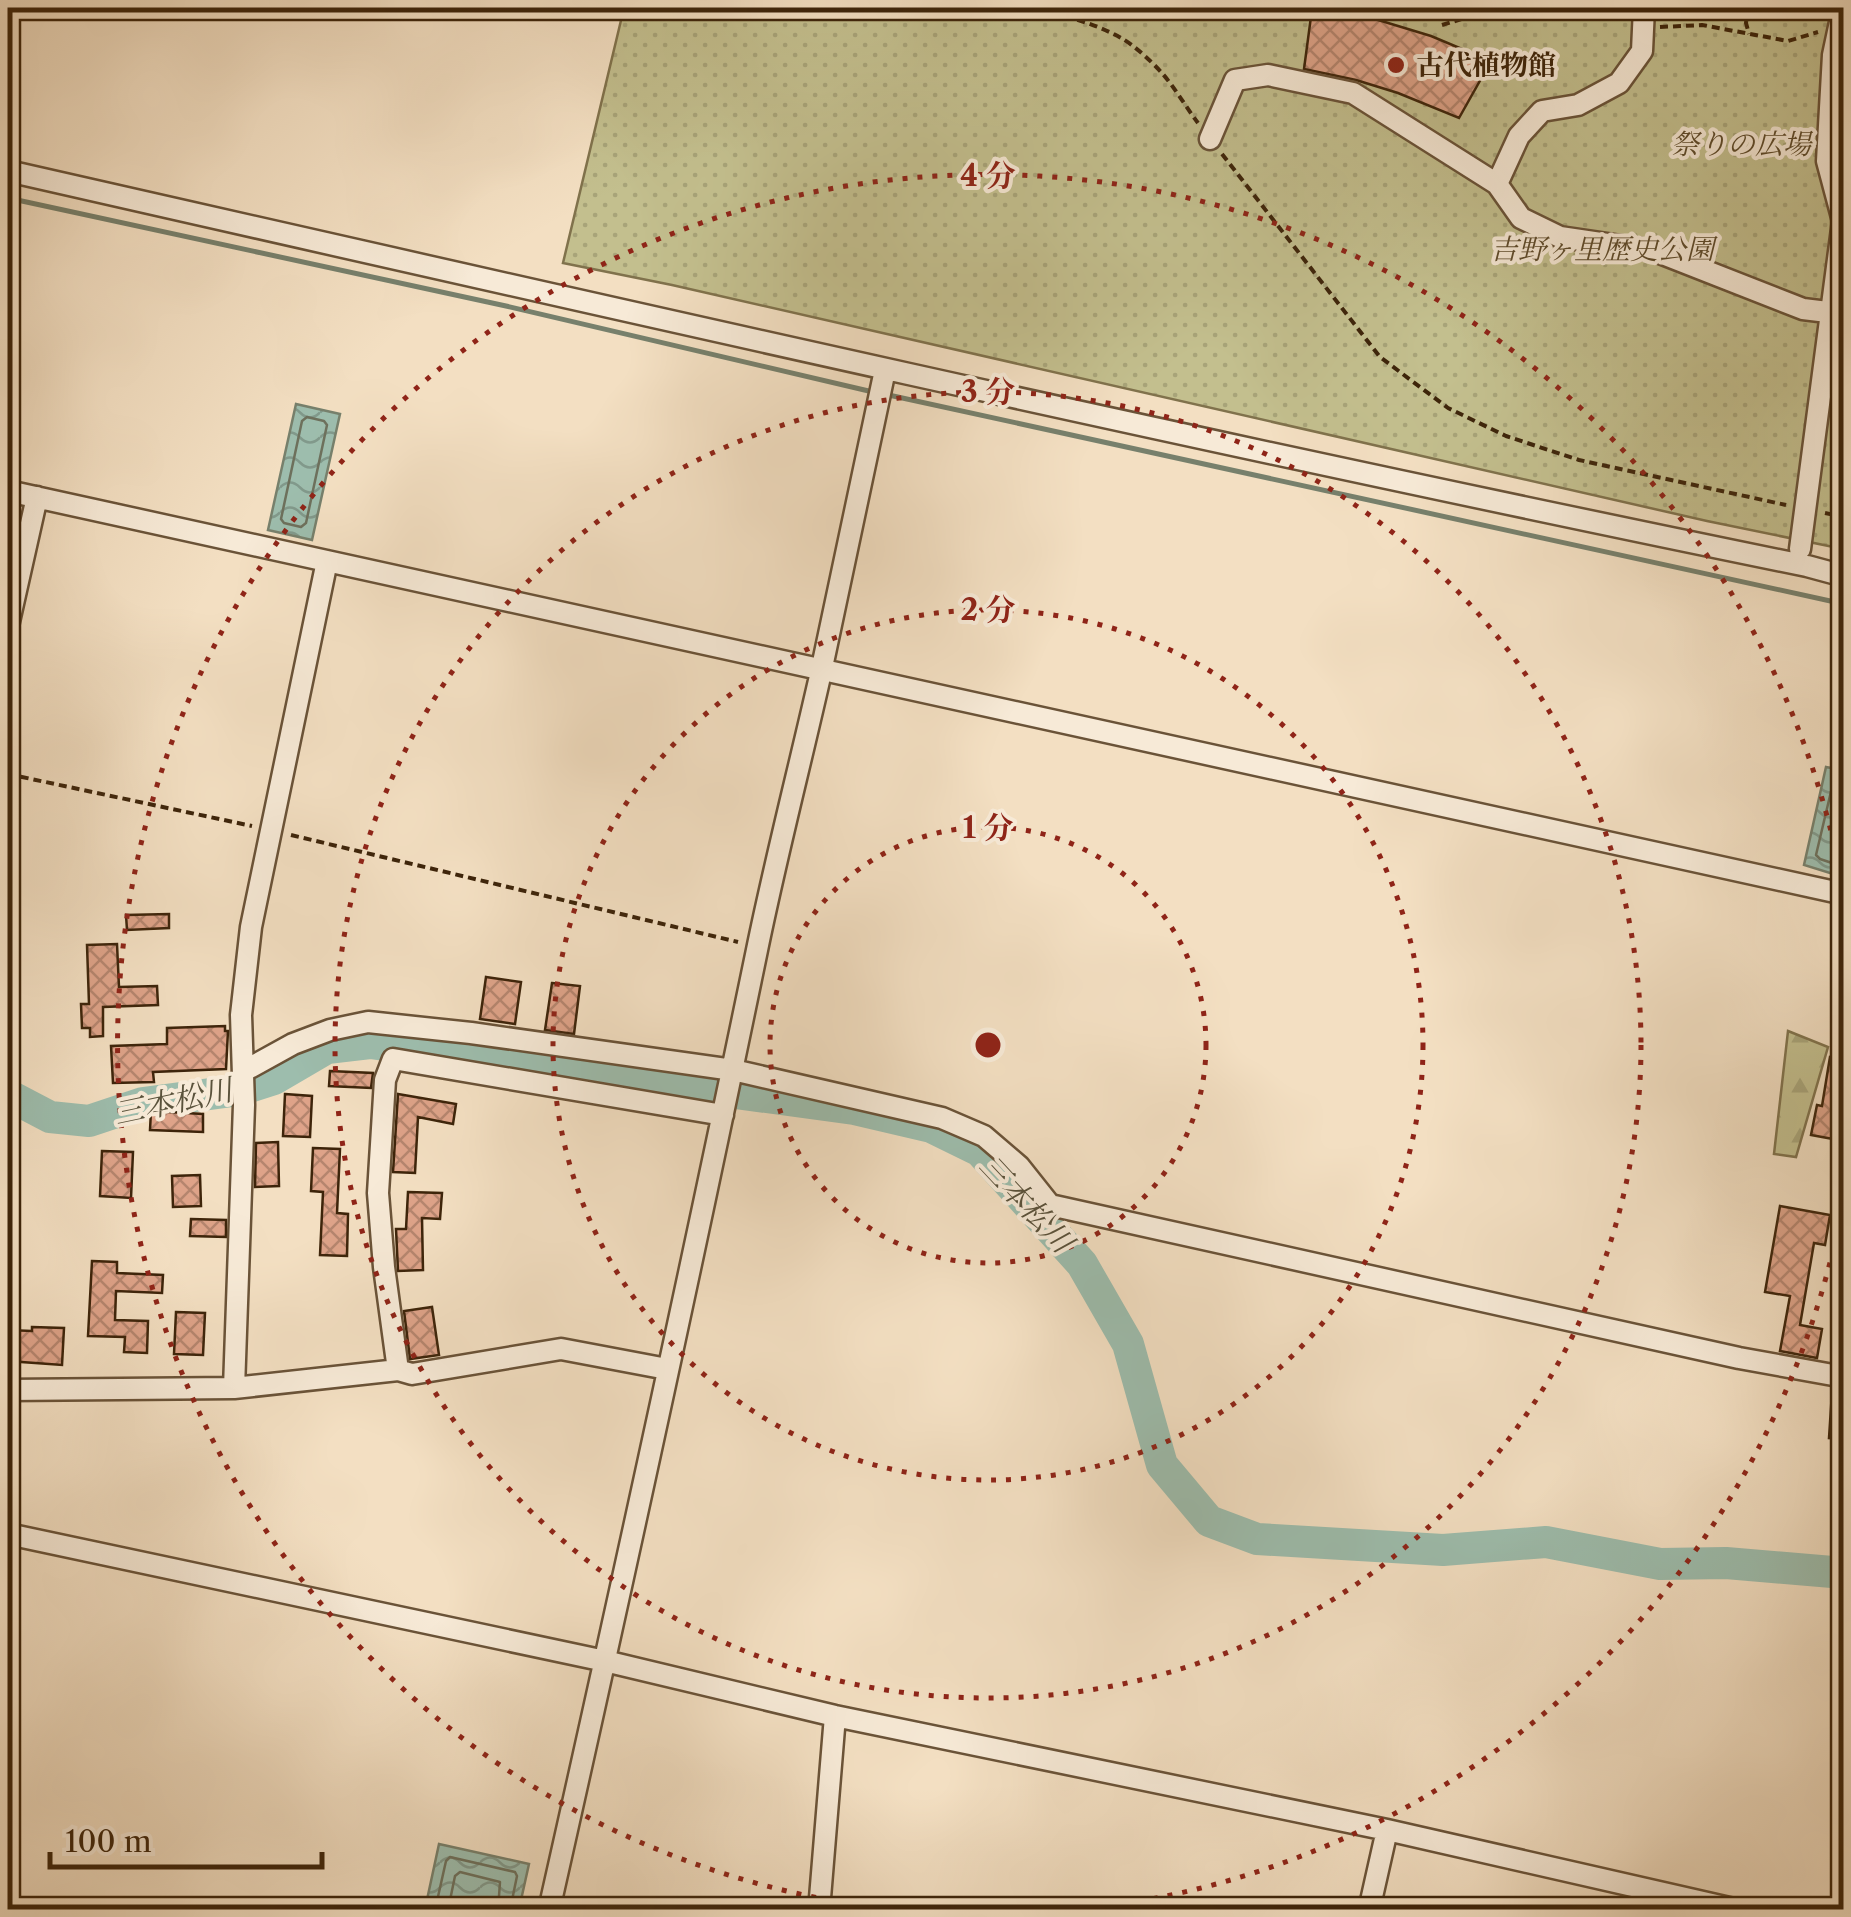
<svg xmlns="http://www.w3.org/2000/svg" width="1851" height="1917" viewBox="0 0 1851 1917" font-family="'Libre Caslon Text','Noto Serif JP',serif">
<defs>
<pattern id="forest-firs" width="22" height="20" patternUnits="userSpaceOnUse" patternTransform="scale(2.5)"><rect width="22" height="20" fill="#c3bf8e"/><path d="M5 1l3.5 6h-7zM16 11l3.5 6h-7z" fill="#a8a479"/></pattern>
<pattern id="park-dots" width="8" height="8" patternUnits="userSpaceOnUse" patternTransform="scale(2.5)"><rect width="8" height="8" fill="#c3bf8e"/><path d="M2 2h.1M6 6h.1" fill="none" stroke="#a8a479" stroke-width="1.8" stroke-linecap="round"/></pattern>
<pattern id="water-waves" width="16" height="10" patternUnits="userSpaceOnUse" patternTransform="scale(2.5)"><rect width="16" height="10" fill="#9dbdad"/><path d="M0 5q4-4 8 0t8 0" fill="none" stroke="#81998b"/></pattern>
<pattern id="building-cross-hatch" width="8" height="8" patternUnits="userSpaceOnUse" patternTransform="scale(2.5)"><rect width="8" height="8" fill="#dea389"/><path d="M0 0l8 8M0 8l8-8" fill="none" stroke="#b5856e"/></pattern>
</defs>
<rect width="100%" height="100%" fill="#f3dfc2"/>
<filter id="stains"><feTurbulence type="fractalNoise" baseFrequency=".002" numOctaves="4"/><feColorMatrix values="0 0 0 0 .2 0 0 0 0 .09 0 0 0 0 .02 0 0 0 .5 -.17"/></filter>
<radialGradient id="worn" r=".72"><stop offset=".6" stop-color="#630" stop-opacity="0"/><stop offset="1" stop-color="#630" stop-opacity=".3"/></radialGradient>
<path fill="url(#forest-firs)" stroke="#80724c" stroke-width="2.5" d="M 1788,1031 L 1828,1047 L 1796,1157 L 1774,1154 Z"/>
<path fill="url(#park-dots)" stroke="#80724c" stroke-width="2.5" d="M 622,8 L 1843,8 L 1843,549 L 1707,521 L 672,285 L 563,263 L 623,12 Z"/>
<path fill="url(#water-waves)" stroke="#77806c" stroke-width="2.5" d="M 296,404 L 340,414 L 312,540 L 268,530 Z
M 1826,767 L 1843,770 L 1843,877 L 1804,865 Z
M 439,1844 L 529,1864 L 519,1909 L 425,1909 Z"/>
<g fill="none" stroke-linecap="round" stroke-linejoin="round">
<path stroke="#6d705c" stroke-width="2.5" d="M 307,417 L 324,421 L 327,425 L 306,523 L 301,527 L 284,523 L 281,519 L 302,421 Z
M 1844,779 L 1836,780 L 1833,783 L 1816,855 L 1820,859 L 1844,867
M 435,1910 L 446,1861 L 450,1857 L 515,1872 L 517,1876 L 510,1910
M 448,1910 L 455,1876 L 460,1872 L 500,1882 L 498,1910"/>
<path stroke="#77806c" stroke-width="5" d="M 8,198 L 506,306 L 873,392
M 884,394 L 1844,604"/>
<path stroke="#9dbdad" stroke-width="32" d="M 8,1095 L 50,1117 L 89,1121 L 143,1103 L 240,1090 L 274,1079 L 327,1048 L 370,1043 L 854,1109 L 931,1127 L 980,1151 L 1082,1264 L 1128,1344 L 1162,1465 L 1209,1521 L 1257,1539 L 1443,1550 L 1546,1542 L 1660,1564 L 1726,1563 L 1844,1573"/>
</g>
<path fill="url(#building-cross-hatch)" stroke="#3d240a" stroke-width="2.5" d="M 1312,9 L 1375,19 L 1431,36 L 1491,61 L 1459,118 L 1398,93 L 1356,80 L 1304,69 Z
M 169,914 L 169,928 L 127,930 L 126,915 Z
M 117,944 L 119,987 L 157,986 L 158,1005 L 103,1007 L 103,1036 L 90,1037 L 90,1028 L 82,1028 L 81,1004 L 89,1004 L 87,945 Z
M 486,977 L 521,982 L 515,1024 L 480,1019 Z
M 552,983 L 580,986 L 574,1034 L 545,1030 Z
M 225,1026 L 225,1031 L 228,1031 L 226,1069 L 153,1072 L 154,1082 L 113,1083 L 111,1046 L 167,1044 L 167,1028 Z
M 1830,1057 L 1844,1059 L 1844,1100 L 1840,1100 L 1833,1139 L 1811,1135 L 1817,1105 L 1822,1106 Z
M 330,1071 L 373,1073 L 371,1088 L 329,1086 Z
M 285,1094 L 312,1096 L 310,1137 L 283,1136 Z
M 398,1094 L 456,1104 L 453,1124 L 418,1117 L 415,1173 L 393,1172 Z
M 151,1111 L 203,1114 L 203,1132 L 150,1130 Z
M 278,1142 L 279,1186 L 255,1187 L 256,1143 Z
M 313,1148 L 340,1149 L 337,1213 L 348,1214 L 347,1256 L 320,1255 L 323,1192 L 311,1191 Z
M 102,1151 L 133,1152 L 131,1198 L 100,1196 Z
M 200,1175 L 201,1206 L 173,1207 L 172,1176 Z
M 408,1192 L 442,1193 L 440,1219 L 422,1218 L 423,1270 L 398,1271 L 396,1229 L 406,1229 Z
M 1780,1206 L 1830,1215 L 1825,1245 L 1814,1243 L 1800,1325 L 1822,1329 L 1817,1358 L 1780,1351 L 1790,1296 L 1765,1292 Z
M 191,1219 L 226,1220 L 226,1237 L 190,1236 Z
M 92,1261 L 117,1262 L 117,1273 L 163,1275 L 162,1293 L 116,1291 L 115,1320 L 148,1321 L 147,1353 L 124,1352 L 125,1337 L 88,1336 Z
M 432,1307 L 439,1355 L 410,1359 L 404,1311 Z
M 176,1312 L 205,1313 L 203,1355 L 174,1354 Z
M 32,1327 L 64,1328 L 62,1365 L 8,1361 L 8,1330 L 32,1331 Z
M 1832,1392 L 1844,1393 L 1844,1439 L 1829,1438 Z"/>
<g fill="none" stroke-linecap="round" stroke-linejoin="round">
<defs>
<path id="minor" d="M 1210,139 L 1235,80 L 1268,75 L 1353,93 L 1497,184 L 1521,218 L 1560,237 L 1655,251 L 1803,309 L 1844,314
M 8,171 C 606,307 1205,443 1807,566 L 1844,576
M 1497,184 L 1519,136 L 1542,111 L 1578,105 L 1619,83 L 1642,51 L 1644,8
M 8,491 L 1844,894
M 1800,549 L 1843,221 L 1827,161 L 1833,55 L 1843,8
M 8,626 L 37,497
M 244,1071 L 293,1044 L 330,1030 L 368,1022 L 471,1033 L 733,1070 L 942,1118 L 984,1136 L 1019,1166 L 1050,1205 L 1739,1358 L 1844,1377
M 398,1370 L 384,1267 L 378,1193 L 385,1080 L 393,1059 L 723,1115
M 234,1388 L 244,1105 L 241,1015 L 251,927 L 327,561
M 8,1390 L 234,1388 L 398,1370 L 412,1374 L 561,1349 L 667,1369
M 8,1534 L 605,1661 L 835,1716 L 1387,1830 L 1738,1910
M 549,1910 C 621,1590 691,1270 757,950 C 776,857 800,765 821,672 C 843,572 864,471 885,370
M 819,1910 L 835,1716
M 1369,1910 L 1387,1830"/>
</defs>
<use href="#minor" stroke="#6a5338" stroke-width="25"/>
<path stroke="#3d240a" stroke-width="4" stroke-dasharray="8 5" stroke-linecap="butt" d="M 732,8 L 741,15
M 833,8 C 890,26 921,17 978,10 C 1024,5 1080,15 1121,38 C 1134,45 1151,61 1162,73 C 1175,88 1186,107 1198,123
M 1748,8 L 1746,23 L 1749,34
M 1442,25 L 1465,18 L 1566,18 L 1599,8
M 1660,27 L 1702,25 L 1788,41 L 1818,32
M 1222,154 L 1380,357 L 1448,408 L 1506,436 L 1579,460 L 1786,505
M 1825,513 L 1844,517
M 8,774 L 252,826
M 291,835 L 738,942"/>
<use href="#minor" stroke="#f7ead7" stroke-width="20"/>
</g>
<g fill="none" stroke="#8f2418" stroke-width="5" stroke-dasharray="5 10">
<circle cx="988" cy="1045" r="218"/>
<circle cx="988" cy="1045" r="435"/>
<circle cx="988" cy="1045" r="653"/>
<path d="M1843 1204A870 870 0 0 1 1086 1909M890 1909A870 870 0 1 1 1843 886"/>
</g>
<circle fill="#8f2418" stroke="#f7ead7" stroke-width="4" cx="1396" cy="65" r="10"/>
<g text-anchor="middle" stroke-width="8" stroke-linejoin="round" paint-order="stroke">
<g font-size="28" font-weight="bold" fill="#3d240a" stroke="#f7ead7" text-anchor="start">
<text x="1416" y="75">古代植物館</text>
</g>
<g font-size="28" font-style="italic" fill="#5e4b2b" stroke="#f7ead7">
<text x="1741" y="154">祭りの広場</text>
<text x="1602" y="259">吉野ヶ里歴史公園</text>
</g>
<g font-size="30" font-style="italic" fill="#5a523b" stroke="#f7ead7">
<text transform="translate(173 1102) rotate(-12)" y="10">三本松川</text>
<text transform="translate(1026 1204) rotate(47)" y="10">三本松川</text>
</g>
</g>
<circle cx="988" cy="1045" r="15" fill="#8f2418" stroke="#f7ead7" stroke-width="5"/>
<g font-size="30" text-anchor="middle" font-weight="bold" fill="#8f2418" stroke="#f7ead7" stroke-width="8" stroke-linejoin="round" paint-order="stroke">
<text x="988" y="186">4 分</text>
<text x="988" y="402">3 分</text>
<text x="988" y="620">2 分</text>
<text x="988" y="838">1 分</text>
</g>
<rect width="1851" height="1917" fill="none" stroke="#f3dfc2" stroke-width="40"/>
<rect x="10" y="10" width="1831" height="1897" fill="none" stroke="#3d240a" stroke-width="5"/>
<rect x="20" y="20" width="1811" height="1877" fill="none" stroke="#3d240a" stroke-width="2.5"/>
<path d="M50 1852v15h272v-15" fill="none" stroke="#3d240a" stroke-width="5"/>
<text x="65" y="1852" font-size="30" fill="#3d240a" stroke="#f7ead7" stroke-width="8" paint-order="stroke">100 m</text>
<rect width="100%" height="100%" filter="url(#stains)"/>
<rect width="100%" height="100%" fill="url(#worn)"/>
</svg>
